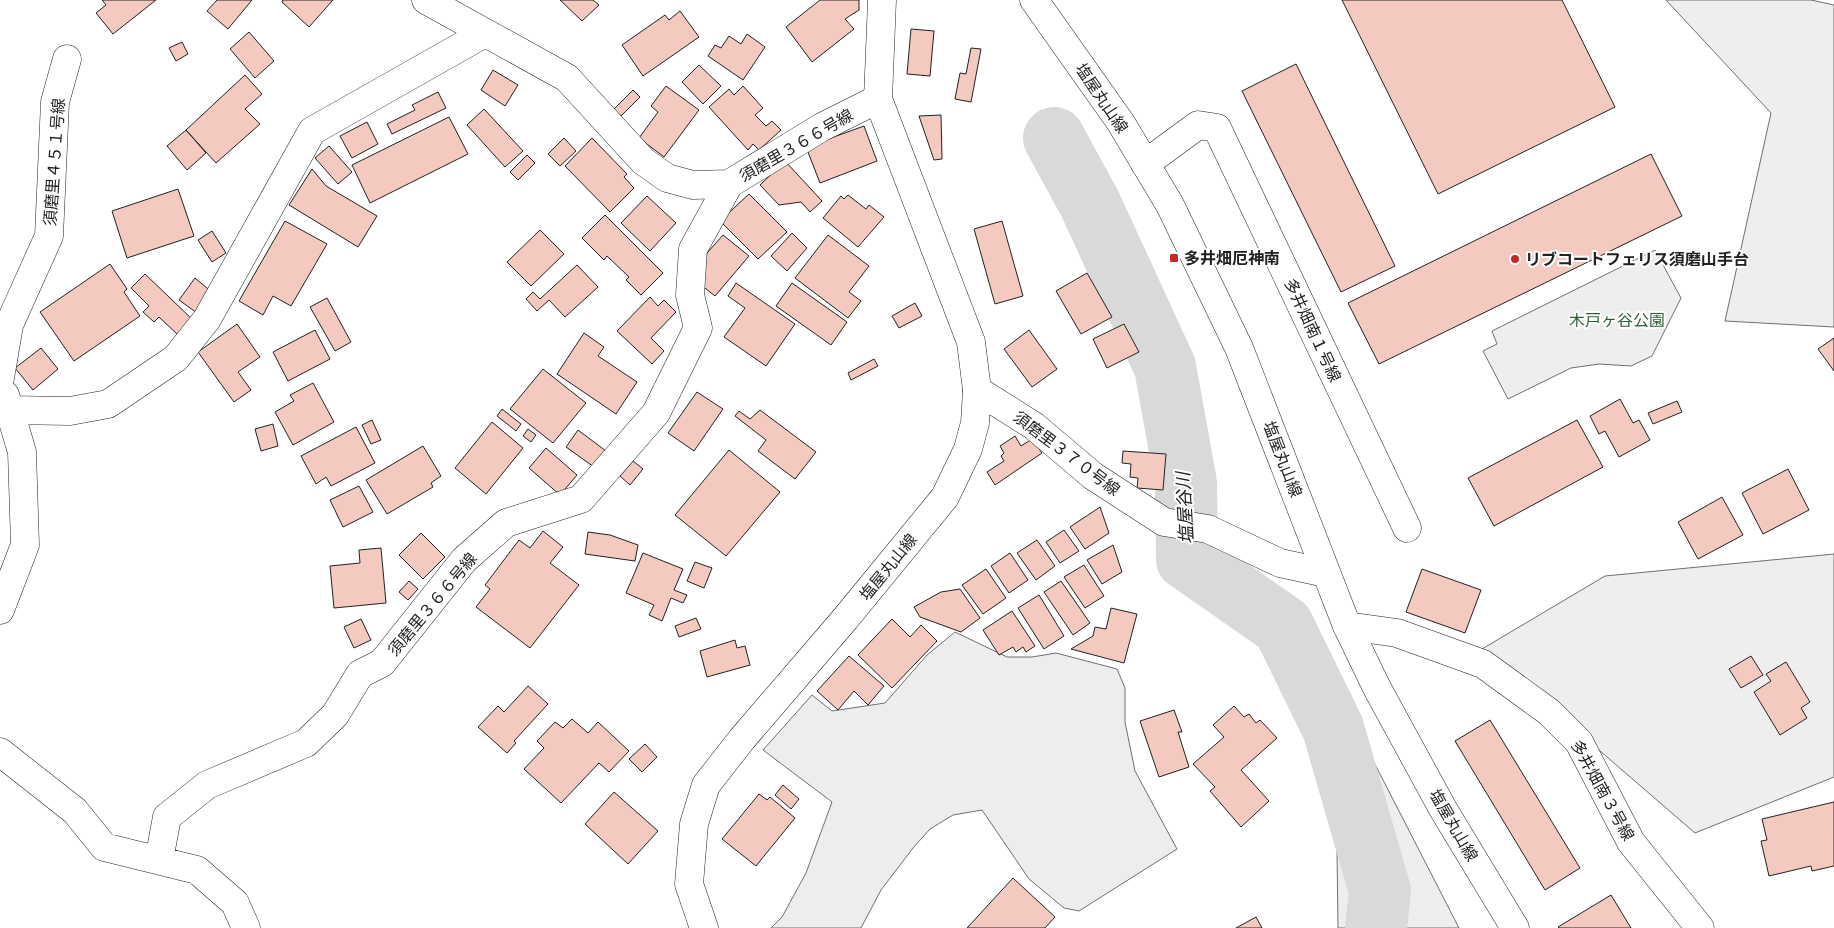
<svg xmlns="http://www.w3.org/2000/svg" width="1834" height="928" viewBox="0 0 1834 928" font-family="Lato,'Noto Sans JP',sans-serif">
<rect width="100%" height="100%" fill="#fff"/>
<path fill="#eee" stroke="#6f6f6f" d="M 1666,0 L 1811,0 L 1834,5 L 1834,327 L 1725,321 L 1771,113 Z
M 1655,250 L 1681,298 L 1652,356 L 1631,366 L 1599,364 L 1571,368 L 1508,399 L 1483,351 L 1497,344 L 1492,331 Z
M 1834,554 L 1834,777 L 1695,833 L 1482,649 L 1605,576 Z
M 1361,737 L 1459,928 L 1338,928 L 1337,851 Z"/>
<path fill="#ededed" stroke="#6f6f6f" d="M 955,632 L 1007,657 L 1032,657 L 1056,653 L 1117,669 L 1125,688 L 1125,722 L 1135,771 L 1177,849 L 1079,911 L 1064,908 L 1029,879 L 982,810 L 953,815 L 930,829 L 913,848 L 881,890 L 861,928 L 771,928 L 782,917 L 806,873 L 832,802 L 763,750 L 812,695 L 832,711 L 885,703 L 927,655 Z"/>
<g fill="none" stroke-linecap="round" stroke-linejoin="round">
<path stroke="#d9d9d9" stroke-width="62" d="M 1054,138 L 1090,204 L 1165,367 L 1186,483 L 1187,559 L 1283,626 L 1333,728 L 1380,891 L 1376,928"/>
</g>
<path fill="#f3c9c0" stroke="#222" d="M 102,0 L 156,0 L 113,34 L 96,13 L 106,5 Z
M 217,0 L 252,0 L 228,29 L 207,11 Z
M 283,0 L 333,0 L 309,27 L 282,2 Z
M 560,0 L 593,0 L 599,5 L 582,21 Z
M 820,0 L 859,0 L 859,10 L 845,19 L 854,29 L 812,62 L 786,27 Z
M 1342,0 L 1562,0 L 1615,107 L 1438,194 Z
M 680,11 L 699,37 L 643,76 L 622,45 L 665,15 L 669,20 Z
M 911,29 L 934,31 L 930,76 L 907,74 Z
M 249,32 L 274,61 L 255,78 L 230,49 Z
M 747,34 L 765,47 L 743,80 L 708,56 L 715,45 L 721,48 L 729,36 L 741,44 Z
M 182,42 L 188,54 L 176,61 L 169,48 Z
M 971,48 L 981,49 L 971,102 L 955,99 L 960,73 L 966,74 Z
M 1296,64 L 1395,266 L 1341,292 L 1242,91 Z
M 699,65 L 721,86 L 703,104 L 682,82 Z
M 493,70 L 518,85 L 505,106 L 481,90 Z
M 245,75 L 262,94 L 245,109 L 260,124 L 216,163 L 186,130 Z
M 666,86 L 699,110 L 664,157 L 639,138 L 658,112 L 651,106 Z
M 743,86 L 763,108 L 755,115 L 766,126 L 772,121 L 781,130 L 759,150 L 753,144 L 748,150 L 709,107 L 729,89 L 734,95 Z
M 633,90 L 640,97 L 621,116 L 614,109 Z
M 438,92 L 446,108 L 392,134 L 387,124 L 415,110 L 412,105 Z
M 484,109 L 523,151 L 505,167 L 467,125 Z
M 941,115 L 942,159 L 934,160 L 919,116 Z
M 449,117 L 468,154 L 370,203 L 352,165 Z
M 367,122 L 378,144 L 352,158 L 340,136 Z
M 864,126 L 877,161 L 820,183 L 806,147 Z
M 186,130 L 206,153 L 187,170 L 167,146 Z
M 564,138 L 576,151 L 560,166 L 548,154 Z
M 592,138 L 627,174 L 624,177 L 634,188 L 610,212 L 565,166 Z
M 329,146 L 352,172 L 338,184 L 315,158 Z
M 1651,154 L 1682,216 L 1379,364 L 1348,303 Z
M 527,155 L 535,163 L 518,180 L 510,172 Z
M 785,161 L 822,201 L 810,212 L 801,202 L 779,205 L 760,185 Z
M 312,169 L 326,186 L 377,216 L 358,247 L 289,205 Z
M 178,189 L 194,236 L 127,258 L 112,211 Z
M 749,194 L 787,232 L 758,259 L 720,221 Z
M 848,195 L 866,209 L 869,205 L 884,217 L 858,247 L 823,218 L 841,196 L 844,199 Z
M 647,196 L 676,223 L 650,251 L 621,223 Z
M 605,215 L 663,273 L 641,295 L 626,280 L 629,277 L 607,256 L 604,260 L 582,238 Z
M 285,221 L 327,244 L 291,306 L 273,296 L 263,315 L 239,301 Z
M 1002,221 L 1023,296 L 995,304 L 974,229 Z
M 540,230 L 564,254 L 531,286 L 507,262 Z
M 212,231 L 226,253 L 212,262 L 198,240 Z
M 792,233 L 807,248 L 787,271 L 771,256 Z
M 723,235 L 749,256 L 715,296 L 701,285 L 707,253 Z
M 828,235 L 869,266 L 849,292 L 861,301 L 848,318 L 795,278 Z
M 110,264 L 127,289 L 124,292 L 140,316 L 74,361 L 40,312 Z
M 577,265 L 598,287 L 565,317 L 549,300 L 537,311 L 526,299 L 533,292 L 540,299 Z
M 1087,273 L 1112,317 L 1081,334 L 1056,291 Z
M 145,274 L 193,320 L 178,335 L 159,317 L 154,322 L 143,312 L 149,306 L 131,288 Z
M 195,278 L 213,293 L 197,313 L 179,300 Z
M 736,283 L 795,324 L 766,366 L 724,337 L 745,308 L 728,296 Z
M 792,283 L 847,322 L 831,345 L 776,306 Z
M 650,297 L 658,306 L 664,300 L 676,312 L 651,338 L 664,351 L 652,364 L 617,331 Z
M 327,298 L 351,342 L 335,351 L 310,307 Z
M 915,303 L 922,316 L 899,328 L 892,316 Z
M 237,324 L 260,357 L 238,372 L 251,390 L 234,402 L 198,352 Z
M 1124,324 L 1139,352 L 1107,368 L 1093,339 Z
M 315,330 L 330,359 L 288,381 L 273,352 Z
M 1029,330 L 1057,369 L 1032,387 L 1004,349 Z
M 584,333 L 604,347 L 598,356 L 637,382 L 616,414 L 557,374 Z
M 1834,338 L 1834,371 L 1818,349 Z
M 41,348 L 58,369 L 33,390 L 15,368 Z
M 874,359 L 878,366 L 851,380 L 848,373 Z
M 543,369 L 586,403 L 553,443 L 510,409 Z
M 313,383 L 334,422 L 293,445 L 275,412 L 294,401 L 290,395 Z
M 697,392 L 723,409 L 694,451 L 668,433 Z
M 1620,399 L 1633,423 L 1639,420 L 1650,440 L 1619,457 L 1605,431 L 1599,434 L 1590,416 Z
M 1677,401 L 1682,412 L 1653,424 L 1648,413 Z
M 502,409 L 521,424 L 516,431 L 497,416 Z
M 760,410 L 816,452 L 795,479 L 758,451 L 766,440 L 735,416 L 739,411 L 750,419 Z
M 372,420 L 381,440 L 371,444 L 362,425 Z
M 1577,420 L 1603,467 L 1494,526 L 1468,478 Z
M 492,422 L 523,448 L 486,494 L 455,468 Z
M 273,424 L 278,446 L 261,451 L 255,429 Z
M 356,427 L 375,463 L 331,486 L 326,477 L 316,484 L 301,456 Z
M 528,429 L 536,435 L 531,442 L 523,436 Z
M 578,430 L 606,451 L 594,467 L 566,447 Z
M 1015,436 L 1021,446 L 1032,439 L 1042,453 L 995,485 L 987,472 L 1004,461 L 1001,456 L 1004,453 L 1000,446 Z
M 423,446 L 441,476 L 431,483 L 433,487 L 387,514 L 366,480 Z
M 546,448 L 577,475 L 560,495 L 529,468 Z
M 729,450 L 780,492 L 726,556 L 675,515 Z
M 1123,451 L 1166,454 L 1163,490 L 1137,488 L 1138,478 L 1130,477 L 1131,464 L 1122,463 Z
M 633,461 L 643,469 L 630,485 L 620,476 Z
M 1788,469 L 1809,510 L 1763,534 L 1742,493 Z
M 359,486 L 373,512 L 343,527 L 330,500 Z
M 1722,497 L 1743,535 L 1698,559 L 1678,522 Z
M 1100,507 L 1109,533 L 1085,549 L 1070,527 Z
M 1064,530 L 1079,551 L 1060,563 L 1046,542 Z
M 543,531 L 563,547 L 550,563 L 579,585 L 530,648 L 476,607 L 490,589 L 485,585 L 519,540 L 530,548 Z
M 588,532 L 610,535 L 638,545 L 635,561 L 585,554 Z
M 421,533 L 445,557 L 423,579 L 399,555 Z
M 1037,540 L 1055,566 L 1036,580 L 1017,553 Z
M 1113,545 L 1122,572 L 1102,584 L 1087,560 Z
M 381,548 L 386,603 L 334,608 L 330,566 L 360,563 L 359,550 Z
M 643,553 L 683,569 L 674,590 L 687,595 L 683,603 L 671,598 L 662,621 L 649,615 L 654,605 L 626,593 Z
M 1010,553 L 1028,580 L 1009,593 L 991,566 Z
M 695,562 L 712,568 L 704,588 L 687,581 Z
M 1084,565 L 1104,596 L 1085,608 L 1064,577 Z
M 986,569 L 1006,598 L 983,614 L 962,585 Z
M 1422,569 L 1481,590 L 1465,633 L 1406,612 Z
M 409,581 L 418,589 L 408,600 L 399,592 Z
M 1061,581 L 1090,623 L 1073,635 L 1044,592 Z
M 960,589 L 980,618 L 961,632 L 920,617 L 914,607 L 941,592 Z
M 1039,595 L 1064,636 L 1044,649 L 1018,608 Z
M 1111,608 L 1137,614 L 1124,663 L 1071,649 L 1093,636 L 1095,627 L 1106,629 Z
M 1012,611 L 1035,646 L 1026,652 L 1023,647 L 1016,652 L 1013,647 L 999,655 L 983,630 Z
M 696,618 L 701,629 L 679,637 L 675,626 Z
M 361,619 L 371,640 L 354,648 L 344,627 Z
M 892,619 L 910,637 L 921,625 L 937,641 L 892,688 L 858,655 Z
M 735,640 L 737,648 L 745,646 L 750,665 L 707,677 L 700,651 Z
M 849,656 L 884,686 L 868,705 L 854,691 L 838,710 L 817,691 Z
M 1751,656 L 1763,675 L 1741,688 L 1729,669 Z
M 1786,662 L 1810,702 L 1801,708 L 1807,718 L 1780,735 L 1754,692 L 1771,681 L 1766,674 Z
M 528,686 L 548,704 L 514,741 L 516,743 L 507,753 L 478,727 L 498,706 L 504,712 Z
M 1234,706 L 1244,717 L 1249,714 L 1256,723 L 1260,720 L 1277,738 L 1241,770 L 1269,801 L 1241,827 L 1210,791 L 1215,787 L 1193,764 L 1224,737 L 1213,725 Z
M 1174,710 L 1182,732 L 1178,732 L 1189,767 L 1159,777 L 1140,721 Z
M 572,719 L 588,733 L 598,722 L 629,751 L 609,772 L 599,763 L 561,803 L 524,769 L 544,748 L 537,741 L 555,722 L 563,728 Z
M 1490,720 L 1580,868 L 1545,890 L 1455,741 Z
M 645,744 L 657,757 L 642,772 L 629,759 Z
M 783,785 L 799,799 L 791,809 L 775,795 Z
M 614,792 L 658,831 L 628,864 L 585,824 Z
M 759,794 L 767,800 L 770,797 L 795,818 L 756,866 L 722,839 Z
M 1834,802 L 1834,866 L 1812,871 L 1811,866 L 1769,876 L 1761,841 L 1767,840 L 1762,819 Z
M 1013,878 L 1055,917 L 1045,928 L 967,928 Z
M 1611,895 L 1631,928 L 1559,928 L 1558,927 Z
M 1256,917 L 1262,928 L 1236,928 Z"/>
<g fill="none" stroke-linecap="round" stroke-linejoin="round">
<defs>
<path id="minor" d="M 426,0 L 567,78 L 643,161 L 667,178 L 693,185 L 729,184
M 1145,164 L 1198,125 L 1217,128 L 1407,528
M 0,378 L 9,325 L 49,236 L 55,102 L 67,59
M 977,390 L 1034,426 L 1093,476 L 1164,522 L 1208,529 L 1280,563 L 1326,573
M 9,410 L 70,411 L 108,404 L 176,358 L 207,319 L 312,131 L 485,33
M 0,610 L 25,545 L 22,452 L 5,395
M 1347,626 L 1397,633 L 1483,664 L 1549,712 L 1579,742 L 1631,842 L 1700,928
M 0,752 L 75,811 L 104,847 L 197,870 L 235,903 L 246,928
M 159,860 L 167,817 L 207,785 L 306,743 L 335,715 L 360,674 L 382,663 L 464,560 L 506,523 L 581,499 L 656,413 L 698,328 L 690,295 L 693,249 L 729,184 L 822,127 L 878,99"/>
<path id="tertiary" d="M 1034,0 L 1121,123 L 1170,205 L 1239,348 L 1347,626 L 1377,688 L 1443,809 L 1515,928
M 704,928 L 689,884 L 694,824 L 706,785 L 742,739 L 845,619 L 945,497 L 968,449 L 975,423 L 977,390 L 971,342 L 878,99 L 882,0"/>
</defs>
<use href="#minor" stroke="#222" stroke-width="29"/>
<use href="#tertiary" stroke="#222" stroke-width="29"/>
<use href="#minor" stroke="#fff" stroke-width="28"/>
<use href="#tertiary" stroke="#fff" stroke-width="28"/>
</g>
<g fill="#c62828" stroke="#fff" stroke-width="2">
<rect x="1169" y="253" width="10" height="10" rx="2.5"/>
<circle cx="1515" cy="259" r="5"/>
</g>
<g text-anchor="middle" stroke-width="4" stroke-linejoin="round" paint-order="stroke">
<g font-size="16" fill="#222" stroke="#fff">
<text transform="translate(1102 98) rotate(56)" y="6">塩屋丸山線</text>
<text transform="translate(796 145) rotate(-30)" y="6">須磨里３６６号線</text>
<text transform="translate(54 162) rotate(-86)" y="6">須磨里４５１号線</text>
<text transform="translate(1313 330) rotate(65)" y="6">多井畑南１号線</text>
<text transform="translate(1067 453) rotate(37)" y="6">須磨里３７０号線</text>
<text transform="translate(1283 459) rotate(69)" y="6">塩屋丸山線</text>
<text transform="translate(888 567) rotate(-51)" y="6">塩屋丸山線</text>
<text transform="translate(432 604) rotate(-50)" y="6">須磨里３６６号線</text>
<text transform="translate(1603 790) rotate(61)" y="6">多井畑南３号線</text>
<text transform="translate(1454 825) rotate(60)" y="6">塩屋丸山線</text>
</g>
<g font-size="16" font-weight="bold" fill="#222" stroke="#fff" text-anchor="start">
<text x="1184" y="264">多井畑厄神南</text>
<text x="1525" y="265">リブコートフェリス須磨山手台</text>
</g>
<g font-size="16" fill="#2f5e38" stroke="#fff">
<text x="1617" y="326">木戸ヶ谷公園</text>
</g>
<g font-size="18" font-style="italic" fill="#222" stroke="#fff">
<text transform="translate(1185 508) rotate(-93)" y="6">塩屋谷川</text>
</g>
</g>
</svg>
